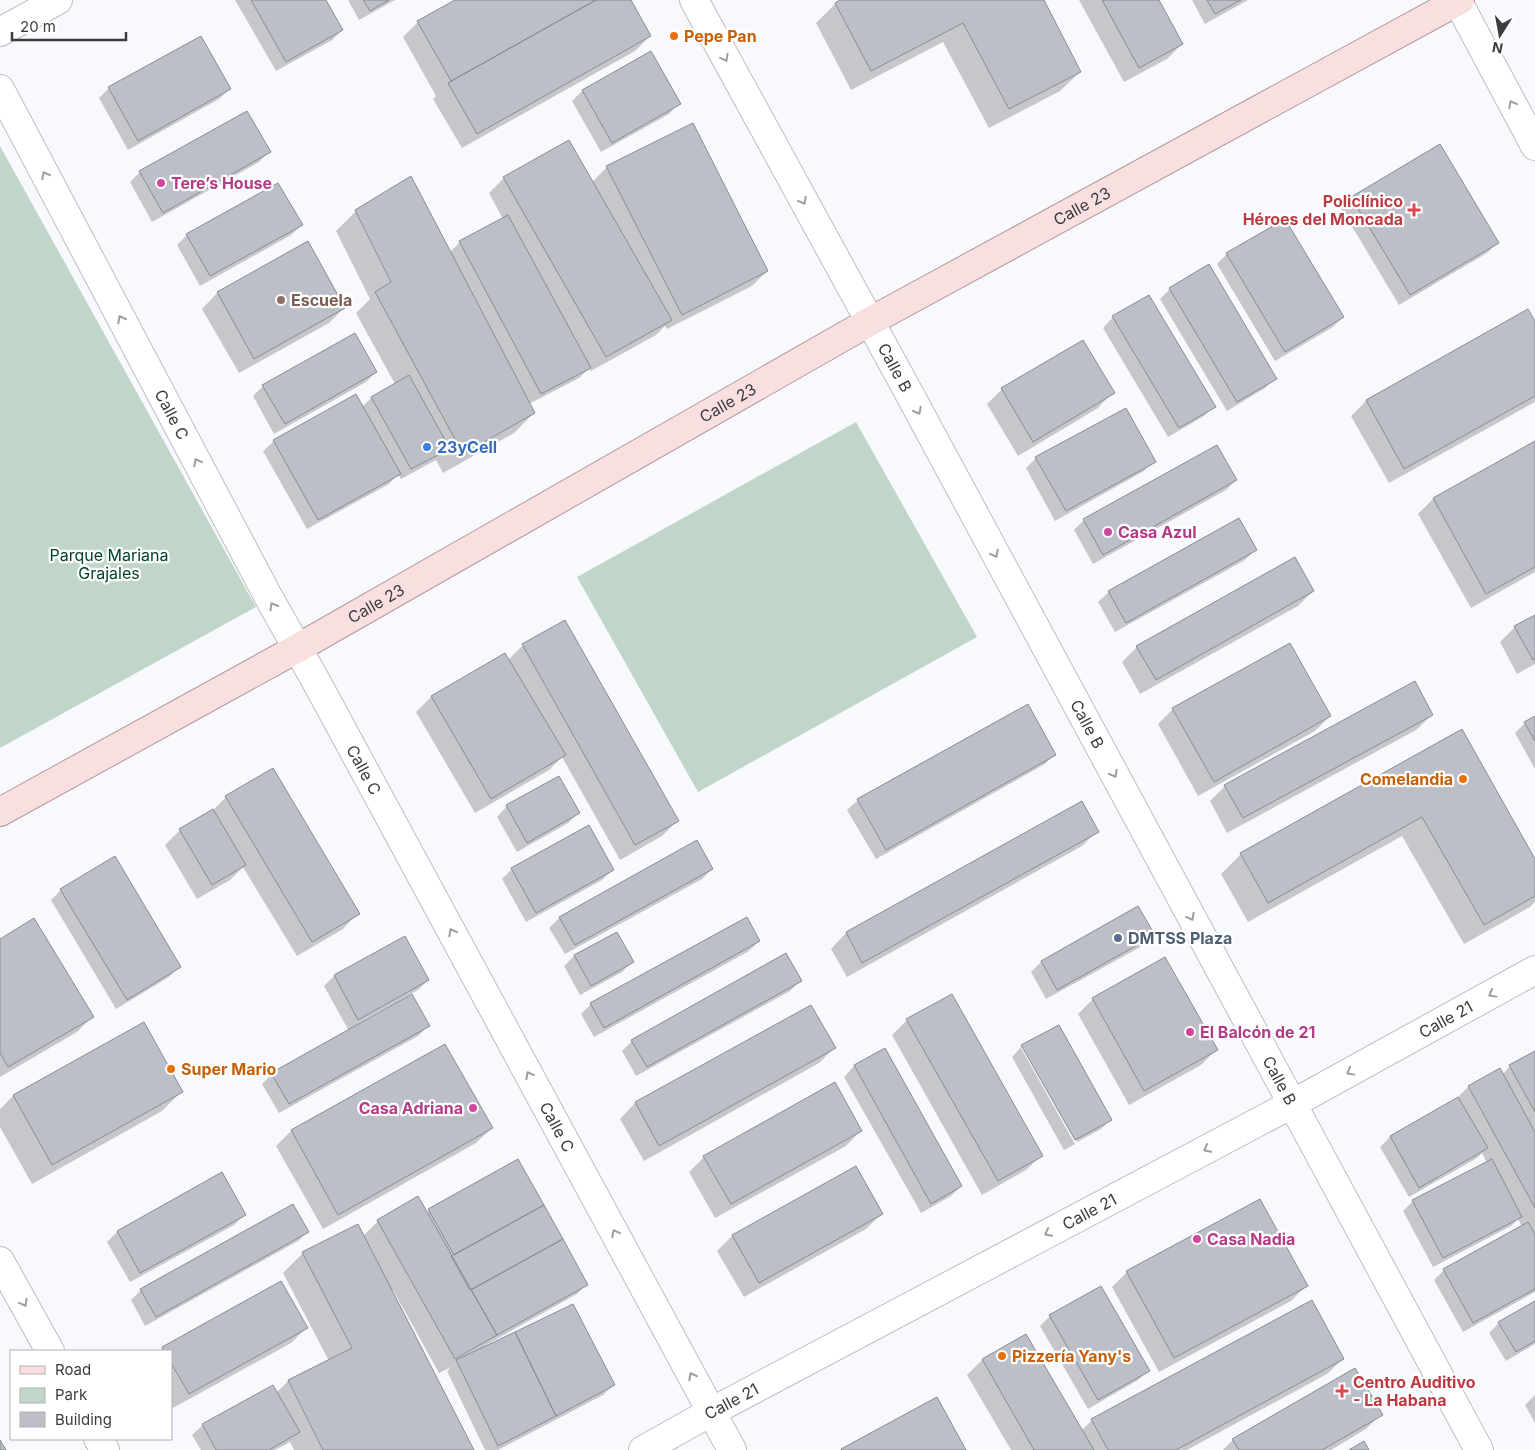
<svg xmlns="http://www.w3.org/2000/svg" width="1535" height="1450" viewBox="0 0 1535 1450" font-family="Inter,sans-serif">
<rect width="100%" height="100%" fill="#f8f9fe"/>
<path fill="#bfd6c8" d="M 0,146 L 256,607 L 0,748 Z
M 856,422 L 977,637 L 698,792 L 577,577 Z"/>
<path fill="#0003" d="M 235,0 L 325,0 L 342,30 L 332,40 L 276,71 Z
M 348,0 L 395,0 L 359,20 Z
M 457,0 L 629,0 L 650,36 L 635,51 L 462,148 L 433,99 L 436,96 L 403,37 L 418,22 Z
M 843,0 L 1042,0 L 1080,72 L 1060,91 L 989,128 L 943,42 L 851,90 L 816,23 L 835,4 Z
M 1079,0 L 1158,0 L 1182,44 L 1167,59 L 1124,82 Z
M 1192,0 L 1248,0 L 1205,24 Z
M 109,88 L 229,89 L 219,99 L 128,150 L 99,98 Z
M 582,91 L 679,103 L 669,114 L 601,152 L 572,101 Z
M 1439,146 L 1497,243 L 1487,253 L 1399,305 L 1341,208 L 1351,198 Z
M 269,152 L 259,162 L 152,222 L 130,182 L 140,172 Z
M 607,167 L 767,271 L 752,286 L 667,329 L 665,326 L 656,335 L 591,371 L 589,368 L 579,378 L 529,404 L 534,413 L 514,433 L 443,473 L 436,460 L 401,479 L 398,474 L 389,484 L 307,529 L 263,451 L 274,441 L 356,396 L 362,407 L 371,398 L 395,384 L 356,313 L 370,299 L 336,231 L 356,211 L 411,178 L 450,252 L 460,242 L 503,219 L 489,193 L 504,178 L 592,182 Z
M 301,225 L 291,235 L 200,286 L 177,245 L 187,235 Z
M 307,243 L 344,308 L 329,323 L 239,373 L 202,309 L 217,293 Z
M 1227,254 L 1343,317 L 1333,327 L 1275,361 L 1217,264 Z
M 1170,289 L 1275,378 L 1265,388 L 1227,411 L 1160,299 Z
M 1528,311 L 1535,324 L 1535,402 L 1389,483 L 1351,416 L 1366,401 Z
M 1113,317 L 1214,406 L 1204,416 L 1168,437 L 1103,328 Z
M 376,372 L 366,382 L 274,434 L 253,396 L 263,386 Z
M 1002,389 L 1113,392 L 1098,408 L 1018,456 L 987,404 Z
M 1535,443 L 1535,572 L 1471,608 L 1418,514 L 1433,499 Z
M 1036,458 L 1154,461 L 1144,471 L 1055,521 L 1026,468 Z
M 1236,480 L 1226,490 L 1093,564 L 1074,530 L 1084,520 Z
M 1255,550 L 1245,560 L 1115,632 L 1098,602 L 1109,592 Z
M 1313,591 L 1298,606 L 1140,694 L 1122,662 L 1137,647 Z
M 1535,616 L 1535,664 L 1517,674 L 1500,642 L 1515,627 Z
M 564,622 L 677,821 L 662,836 L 620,860 L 562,757 L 549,770 L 475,813 L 416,712 L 431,697 L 504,655 L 508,660 L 523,645 Z
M 1173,709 L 1330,716 L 1315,731 L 1198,796 L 1158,724 Z
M 1432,715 L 1416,730 L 1227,833 L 1210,801 L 1225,786 Z
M 1535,717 L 1535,769 L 1515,733 L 1525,723 Z
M 1461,731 L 1535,861 L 1535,902 L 1530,907 L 1464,944 L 1402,836 L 1248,922 L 1221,874 L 1241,854 Z
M 1055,754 L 1045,764 L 876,859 L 847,810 L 858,800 Z
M 559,778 L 578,813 L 568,823 L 517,852 L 497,817 L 507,806 Z
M 226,797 L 358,913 L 343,929 L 297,956 L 243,867 L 230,880 L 197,899 L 165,845 L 180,830 L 210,813 Z
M 1081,803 L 1097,831 L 1082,846 L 847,977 L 831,949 L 846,933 Z
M 696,842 L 712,869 L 702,879 L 565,954 L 549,928 L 559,918 Z
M 512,869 L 612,870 L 602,880 L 526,922 L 502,879 Z
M 61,890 L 179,967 L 169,977 L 116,1009 L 51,900 Z
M 617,933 L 632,962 L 622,972 L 580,995 L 564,966 L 574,956 Z
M 1154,935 L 1144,945 L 1046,999 L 1031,972 L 1041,962 Z
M 404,938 L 428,980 L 418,990 L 359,1023 L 360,1025 L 428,1026 L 418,1036 L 279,1113 L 262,1084 L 272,1074 L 349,1031 L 324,986 L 334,976 Z
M 0,940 L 92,1017 L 77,1032 L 0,1077 Z
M 759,941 L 749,951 L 594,1037 L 581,1014 L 591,1004 Z
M 800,981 L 790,991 L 636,1076 L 622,1051 L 632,1041 Z
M 1093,999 L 1216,1050 L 1201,1065 L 1129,1105 L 1078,1014 Z
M 811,1006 L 834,1048 L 819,1063 L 644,1161 L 620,1119 L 635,1103 Z
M 907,1020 L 1042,1155 L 1026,1170 L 982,1195 L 892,1035 Z
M 144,1024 L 182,1091 L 162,1111 L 32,1184 L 0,1127 L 0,1109 L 13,1096 Z
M 1059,1026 L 1111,1119 L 1101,1129 L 1077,1142 L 1024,1048 L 1021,1048 L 1075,1144 L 1064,1150 L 1012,1057 L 1022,1046 Z
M 445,1046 L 492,1128 L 476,1143 L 323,1229 L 276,1146 L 291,1131 Z
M 884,1050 L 961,1186 L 951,1196 L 921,1213 L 844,1077 L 854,1066 Z
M 1535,1052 L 1535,1292 L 1463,1332 L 1434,1280 L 1444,1270 L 1522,1227 L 1518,1219 L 1511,1226 L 1433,1267 L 1403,1211 L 1413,1201 L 1487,1163 L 1482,1153 L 1477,1158 L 1409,1197 L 1380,1147 L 1390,1137 L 1455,1100 L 1468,1087 L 1499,1070 L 1502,1075 L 1510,1066 Z
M 861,1130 L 846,1146 L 715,1218 L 689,1172 L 704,1157 Z
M 517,1161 L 587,1284 L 577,1294 L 484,1346 L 485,1348 L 613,1385 L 603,1395 L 498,1450 L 485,1450 L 447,1371 L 451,1367 L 439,1373 L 393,1290 L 391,1291 L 473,1450 L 294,1450 L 290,1442 L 275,1450 L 201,1450 L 192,1435 L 203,1425 L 272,1387 L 276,1393 L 288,1381 L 329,1361 L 283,1273 L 303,1253 L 363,1236 L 378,1221 L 426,1213 Z
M 855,1168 L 881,1214 L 866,1229 L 744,1297 L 717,1251 L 732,1236 Z
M 244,1215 L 234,1225 L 130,1282 L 107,1242 L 117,1232 Z
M 308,1231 L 298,1241 L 145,1326 L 131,1300 L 141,1290 Z
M 1127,1272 L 1306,1286 L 1291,1301 L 1159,1372 L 1112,1287 Z
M 1535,1302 L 1535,1344 L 1506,1361 L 1489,1333 L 1499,1323 Z
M 1050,1316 L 1148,1370 L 1138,1380 L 1088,1409 L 1040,1326 Z
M 306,1328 L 291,1343 L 173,1408 L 171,1405 L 171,1351 L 160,1351 L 163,1348 Z
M 1026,1335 L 1081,1431 L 1092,1420 L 1343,1359 L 1327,1374 L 1187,1450 L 1011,1450 L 967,1375 L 982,1360 Z
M 1535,1395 L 1535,1423 L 1525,1405 Z
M 1381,1414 L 1366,1429 L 1331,1450 L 1223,1450 L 1233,1440 Z"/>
<path fill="#bcbfc7" stroke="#8a8c94" d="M 251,0 L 326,0 L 343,30 L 286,62 Z
M 363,0 L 389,0 L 370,11 Z
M 455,0 L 596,0 L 451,81 L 417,21 Z
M 596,0 L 631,0 L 651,36 L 477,134 L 448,83 Z
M 840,0 L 1044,0 L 1081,72 L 1009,109 L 963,23 L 871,71 L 835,3 Z
M 1102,0 L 1159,0 L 1183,44 L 1139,68 Z
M 1207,0 L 1241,0 L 1215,14 Z
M 201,36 L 231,89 L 138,141 L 108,87 Z
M 651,51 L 681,104 L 612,143 L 582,90 Z
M 247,111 L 271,152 L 163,213 L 139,171 Z
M 693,123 L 768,271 L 682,315 L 606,166 Z
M 569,140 L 672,320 L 606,357 L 503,177 Z
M 1440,144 L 1499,243 L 1410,295 L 1351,197 Z
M 411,176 L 535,413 L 463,454 L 375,292 L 391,282 L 355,210 Z
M 278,183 L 303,225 L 210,276 L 186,234 Z
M 508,215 L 591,368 L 541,394 L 459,241 Z
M 1285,219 L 1344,317 L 1285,352 L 1226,253 Z
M 308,241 L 345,308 L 254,359 L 217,292 Z
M 1209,264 L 1277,379 L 1237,402 L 1169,288 Z
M 1149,295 L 1216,407 L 1179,428 L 1112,316 Z
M 1528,309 L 1535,321 L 1535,396 L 1404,469 L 1366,400 Z
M 355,333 L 377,372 L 285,424 L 262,385 Z
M 1083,340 L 1115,393 L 1033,442 L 1001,388 Z
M 409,375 L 450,449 L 411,469 L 371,397 Z
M 356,394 L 401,474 L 318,520 L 273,440 Z
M 1126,408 L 1156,462 L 1066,511 L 1035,457 Z
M 1535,441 L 1535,567 L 1486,594 L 1433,498 Z
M 1217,445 L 1237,480 L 1103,555 L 1083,519 Z
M 1239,518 L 1257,550 L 1126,623 L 1108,591 Z
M 1295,557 L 1314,591 L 1156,680 L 1136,646 Z
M 1535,615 L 1535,659 L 1533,660 L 1514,626 Z
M 565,620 L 679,821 L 635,845 L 522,644 Z
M 1290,643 L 1331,716 L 1214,782 L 1172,708 Z
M 505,653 L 566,755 L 491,799 L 431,696 Z
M 1415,681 L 1433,715 L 1243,818 L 1224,785 Z
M 1028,704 L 1056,755 L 886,850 L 857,799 Z
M 1535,716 L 1535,741 L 1524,722 Z
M 1462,729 L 1535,859 L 1535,896 L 1484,925 L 1422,817 L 1268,903 L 1240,853 Z
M 273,768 L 360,914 L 312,942 L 225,796 Z
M 559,776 L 580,813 L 527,843 L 506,805 Z
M 1082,801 L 1099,832 L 862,963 L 846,932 Z
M 213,809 L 246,865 L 212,885 L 179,829 Z
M 589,825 L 614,870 L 536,913 L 511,868 Z
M 697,840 L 713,869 L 575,945 L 559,917 Z
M 115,856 L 181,967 L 127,1000 L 60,889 Z
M 1138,906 L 1155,935 L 1057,990 L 1041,961 Z
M 747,917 L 760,941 L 604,1028 L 590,1003 Z
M 34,918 L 94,1017 L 8,1067 L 0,1053 L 0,939 Z
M 617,932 L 634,962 L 591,986 L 574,955 Z
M 405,936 L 429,980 L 358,1020 L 334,975 Z
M 786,953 L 802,981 L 647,1067 L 631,1040 Z
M 1165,957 L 1218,1050 L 1144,1091 L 1092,998 Z
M 412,994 L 430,1026 L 289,1104 L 271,1073 Z
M 952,994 L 1043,1156 L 998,1181 L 906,1019 Z
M 811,1005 L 836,1048 L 659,1146 L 635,1102 Z
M 144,1022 L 183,1092 L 52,1165 L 13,1095 Z
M 1059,1025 L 1112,1120 L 1075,1140 L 1021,1045 Z
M 445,1044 L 493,1128 L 338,1215 L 291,1130 Z
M 885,1048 L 962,1186 L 931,1204 L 854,1065 Z
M 1535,1051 L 1535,1112 L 1509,1065 Z
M 1500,1068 L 1535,1132 L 1535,1208 L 1468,1086 Z
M 835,1082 L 862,1131 L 731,1204 L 703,1156 Z
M 1458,1097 L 1488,1148 L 1419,1188 L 1390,1136 Z
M 518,1159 L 544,1205 L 454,1255 L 428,1209 Z
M 1492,1159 L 1522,1217 L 1443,1258 L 1412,1200 Z
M 856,1166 L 883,1214 L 759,1283 L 732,1235 Z
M 222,1172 L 246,1215 L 140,1273 L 117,1231 Z
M 418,1196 L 497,1335 L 455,1359 L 377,1220 Z
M 1260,1199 L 1308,1286 L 1174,1358 L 1126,1271 Z
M 293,1204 L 309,1232 L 156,1317 L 140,1289 Z
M 544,1205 L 563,1239 L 470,1290 L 451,1256 Z
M 1528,1222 L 1535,1234 L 1535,1289 L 1473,1323 L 1443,1269 Z
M 358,1224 L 474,1450 L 323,1450 L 288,1380 L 352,1348 L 302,1252 Z
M 563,1239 L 588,1285 L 497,1335 L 471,1290 Z
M 281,1281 L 308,1328 L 189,1394 L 171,1363 L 171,1351 L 164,1351 L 162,1347 Z
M 1101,1286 L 1150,1371 L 1098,1400 L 1049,1315 Z
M 1312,1300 L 1344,1359 L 1176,1450 L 1108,1450 L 1091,1419 Z
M 1535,1301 L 1535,1341 L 1516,1352 L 1498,1322 Z
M 573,1304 L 615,1385 L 556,1416 L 515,1332 Z
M 515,1332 L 556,1416 L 498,1446 L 456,1360 Z
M 1026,1334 L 1094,1450 L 1034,1450 L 982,1359 Z
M 1355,1368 L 1383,1415 L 1322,1450 L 1239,1450 L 1232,1439 Z
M 273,1385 L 300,1432 L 269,1450 L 216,1450 L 202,1424 Z
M 937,1397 L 966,1450 L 842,1450 L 841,1449 Z
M 0,1440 L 6,1450 L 0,1450 Z
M 1364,1441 L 1369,1450 L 1349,1450 Z"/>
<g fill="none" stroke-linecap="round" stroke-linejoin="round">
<defs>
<g id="street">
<path id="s1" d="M 694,0 L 903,382 L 1479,1450"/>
<path d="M 1457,0 L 1535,146"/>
<path d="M 0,32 L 58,0"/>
<path id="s2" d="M 0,89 L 269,598 L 317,683 L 732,1450"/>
<path d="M 0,1261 L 50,1351"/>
<path d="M 98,1439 L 105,1450"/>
<path id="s3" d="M 643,1450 L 711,1412 L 1292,1104 L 1535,970"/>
</g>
<g id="primary">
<path id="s4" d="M 0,812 L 298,648 L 869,322 L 1460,0"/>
</g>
</defs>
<use href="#street" stroke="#bcbec6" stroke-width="30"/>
<use href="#primary" stroke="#b49899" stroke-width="30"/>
<use href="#street" stroke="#fff" stroke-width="28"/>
<use href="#primary" stroke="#f9dfdf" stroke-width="28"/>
</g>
<defs><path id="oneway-chevron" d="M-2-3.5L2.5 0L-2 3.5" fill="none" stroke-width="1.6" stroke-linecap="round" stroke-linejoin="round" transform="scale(1.25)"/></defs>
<g stroke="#9d9e9f">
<use href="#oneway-chevron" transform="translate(725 58) rotate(61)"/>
<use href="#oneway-chevron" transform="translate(1512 104) rotate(-118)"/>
<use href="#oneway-chevron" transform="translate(45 175) rotate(-118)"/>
<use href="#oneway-chevron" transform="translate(803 201) rotate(61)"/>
<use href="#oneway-chevron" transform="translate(121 319) rotate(-118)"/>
<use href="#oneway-chevron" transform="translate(918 411) rotate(62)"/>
<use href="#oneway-chevron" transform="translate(197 462) rotate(-118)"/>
<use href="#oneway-chevron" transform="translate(995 554) rotate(62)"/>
<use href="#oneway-chevron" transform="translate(273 606) rotate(-120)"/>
<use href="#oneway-chevron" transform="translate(1114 774) rotate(62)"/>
<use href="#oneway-chevron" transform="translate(1191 917) rotate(62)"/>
<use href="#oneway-chevron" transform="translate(452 932) rotate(-118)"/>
<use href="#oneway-chevron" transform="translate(1492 994) rotate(151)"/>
<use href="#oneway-chevron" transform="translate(1350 1072) rotate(151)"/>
<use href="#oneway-chevron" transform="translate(529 1075) rotate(-118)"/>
<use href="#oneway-chevron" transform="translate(1207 1149) rotate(152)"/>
<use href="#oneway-chevron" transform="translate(615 1233) rotate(-118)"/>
<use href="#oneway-chevron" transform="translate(1048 1233) rotate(152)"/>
<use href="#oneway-chevron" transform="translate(24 1303) rotate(61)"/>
<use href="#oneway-chevron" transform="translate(692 1376) rotate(-118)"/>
</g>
<g fill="#e8710a" stroke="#fff" stroke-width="2">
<circle cx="674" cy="36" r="5"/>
<circle cx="1463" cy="779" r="5"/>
<circle cx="171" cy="1069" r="5"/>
<circle cx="1002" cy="1356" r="5"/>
</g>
<g fill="#d1479c" stroke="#fff" stroke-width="2">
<circle cx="161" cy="183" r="5"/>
<circle cx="1108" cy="532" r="5"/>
<circle cx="1190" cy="1032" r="5"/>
<circle cx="473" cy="1108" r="5"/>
<circle cx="1197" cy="1239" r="5"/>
</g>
<g fill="#e0444e" stroke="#fff" stroke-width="2">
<path d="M1411.5 202.5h5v5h5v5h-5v5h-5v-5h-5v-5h5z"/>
<path d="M1339.5 1383.5h5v5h5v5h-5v5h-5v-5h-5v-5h5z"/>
</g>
<circle fill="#8d6e63" stroke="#fff" stroke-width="2" cx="281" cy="300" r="5"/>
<circle fill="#3f7fe0" stroke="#fff" stroke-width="2" cx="427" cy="447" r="5"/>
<circle fill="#5c6f8a" stroke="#fff" stroke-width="2" cx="1118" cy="938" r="5"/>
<g text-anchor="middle" stroke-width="4.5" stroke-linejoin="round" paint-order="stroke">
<g font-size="16" font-weight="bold" fill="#c56008" stroke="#fff" text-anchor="start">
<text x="684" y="42">Pepe Pan</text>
<text x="1453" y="785" text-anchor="end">Comelandia</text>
<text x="181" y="1075">Super Mario</text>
<text x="1012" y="1362">Pizzería Yany's</text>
</g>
<g font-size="16" font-weight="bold" fill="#b23c85" stroke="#fff" text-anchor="start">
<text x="171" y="189">Tere’s House</text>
<text x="1118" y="538">Casa Azul</text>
<text x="1200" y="1038">El Balcón de 21</text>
<text x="463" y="1114" text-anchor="end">Casa Adriana</text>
<text x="1207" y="1245">Casa Nadia</text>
</g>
<g font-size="16" font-weight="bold" fill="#be3a42" stroke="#fff" text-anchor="end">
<text x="1403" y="207">Policlínico<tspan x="1403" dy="18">Héroes del Moncada</tspan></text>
<text x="1353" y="1388" text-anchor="start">Centro Auditivo<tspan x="1353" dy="18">- La Habana</tspan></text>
</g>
<g font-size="16" fill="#3b3c3f" stroke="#fff">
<text dy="6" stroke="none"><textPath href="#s4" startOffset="1240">Calle 23</textPath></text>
<text dy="6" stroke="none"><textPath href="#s1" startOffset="419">Calle B</textPath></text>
<text dy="6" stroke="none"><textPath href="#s4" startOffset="835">Calle 23</textPath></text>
<text dy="6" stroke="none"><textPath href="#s2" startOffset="368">Calle C</textPath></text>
<text dy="6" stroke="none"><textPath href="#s4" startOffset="430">Calle 23</textPath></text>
<text dy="6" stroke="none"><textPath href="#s1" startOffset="824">Calle B</textPath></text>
<text dy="6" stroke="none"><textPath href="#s2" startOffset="772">Calle C</textPath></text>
<text dy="6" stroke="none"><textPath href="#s3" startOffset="911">Calle 21</textPath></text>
<text dy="6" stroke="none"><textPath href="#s1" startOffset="1229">Calle B</textPath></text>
<text dy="6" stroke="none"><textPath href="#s2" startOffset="1178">Calle C</textPath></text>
<text dy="6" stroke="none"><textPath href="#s3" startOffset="506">Calle 21</textPath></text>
<text dy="6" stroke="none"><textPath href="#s3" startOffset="101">Calle 21</textPath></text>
</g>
<g font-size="16" font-weight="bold" fill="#785e54" stroke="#fff" text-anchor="start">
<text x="291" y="306">Escuela</text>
</g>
<g font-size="16" font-weight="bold" fill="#366cbe" stroke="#fff" text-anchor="start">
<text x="437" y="453">23yCell</text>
</g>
<g font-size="16" fill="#004328" stroke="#fff">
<text x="109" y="561">Parque Mariana<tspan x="109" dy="18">Grajales</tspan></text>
</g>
<g font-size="16" font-weight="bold" fill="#4e5e75" stroke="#fff" text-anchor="start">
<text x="1128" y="944">DMTSS Plaza</text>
</g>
</g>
<rect x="10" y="1350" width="162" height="90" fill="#ffffff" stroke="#b1b1b2"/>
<rect x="20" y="1366" width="25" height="8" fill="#f9dfdf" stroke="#b1b1b2"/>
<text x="55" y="1375" font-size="15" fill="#3b3c3f">Road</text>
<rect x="20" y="1388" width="25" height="15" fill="#bfd6c8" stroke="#b1b1b2"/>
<text x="55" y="1400" font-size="15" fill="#3b3c3f">Park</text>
<rect x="20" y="1412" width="25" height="15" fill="#bcbfc7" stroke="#b1b1b2"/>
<text x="55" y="1425" font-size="15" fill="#3b3c3f">Building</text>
<g transform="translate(1500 35) rotate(191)" stroke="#ffffff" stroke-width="4" paint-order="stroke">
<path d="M0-4L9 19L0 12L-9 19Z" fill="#3b3c3f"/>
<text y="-8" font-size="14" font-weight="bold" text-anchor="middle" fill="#3b3c3f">N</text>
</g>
<path d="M12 32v8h114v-8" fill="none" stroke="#3b3c3f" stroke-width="2.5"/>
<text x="20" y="32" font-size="15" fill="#3b3c3f" stroke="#ffffff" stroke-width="4" paint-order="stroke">20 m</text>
</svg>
